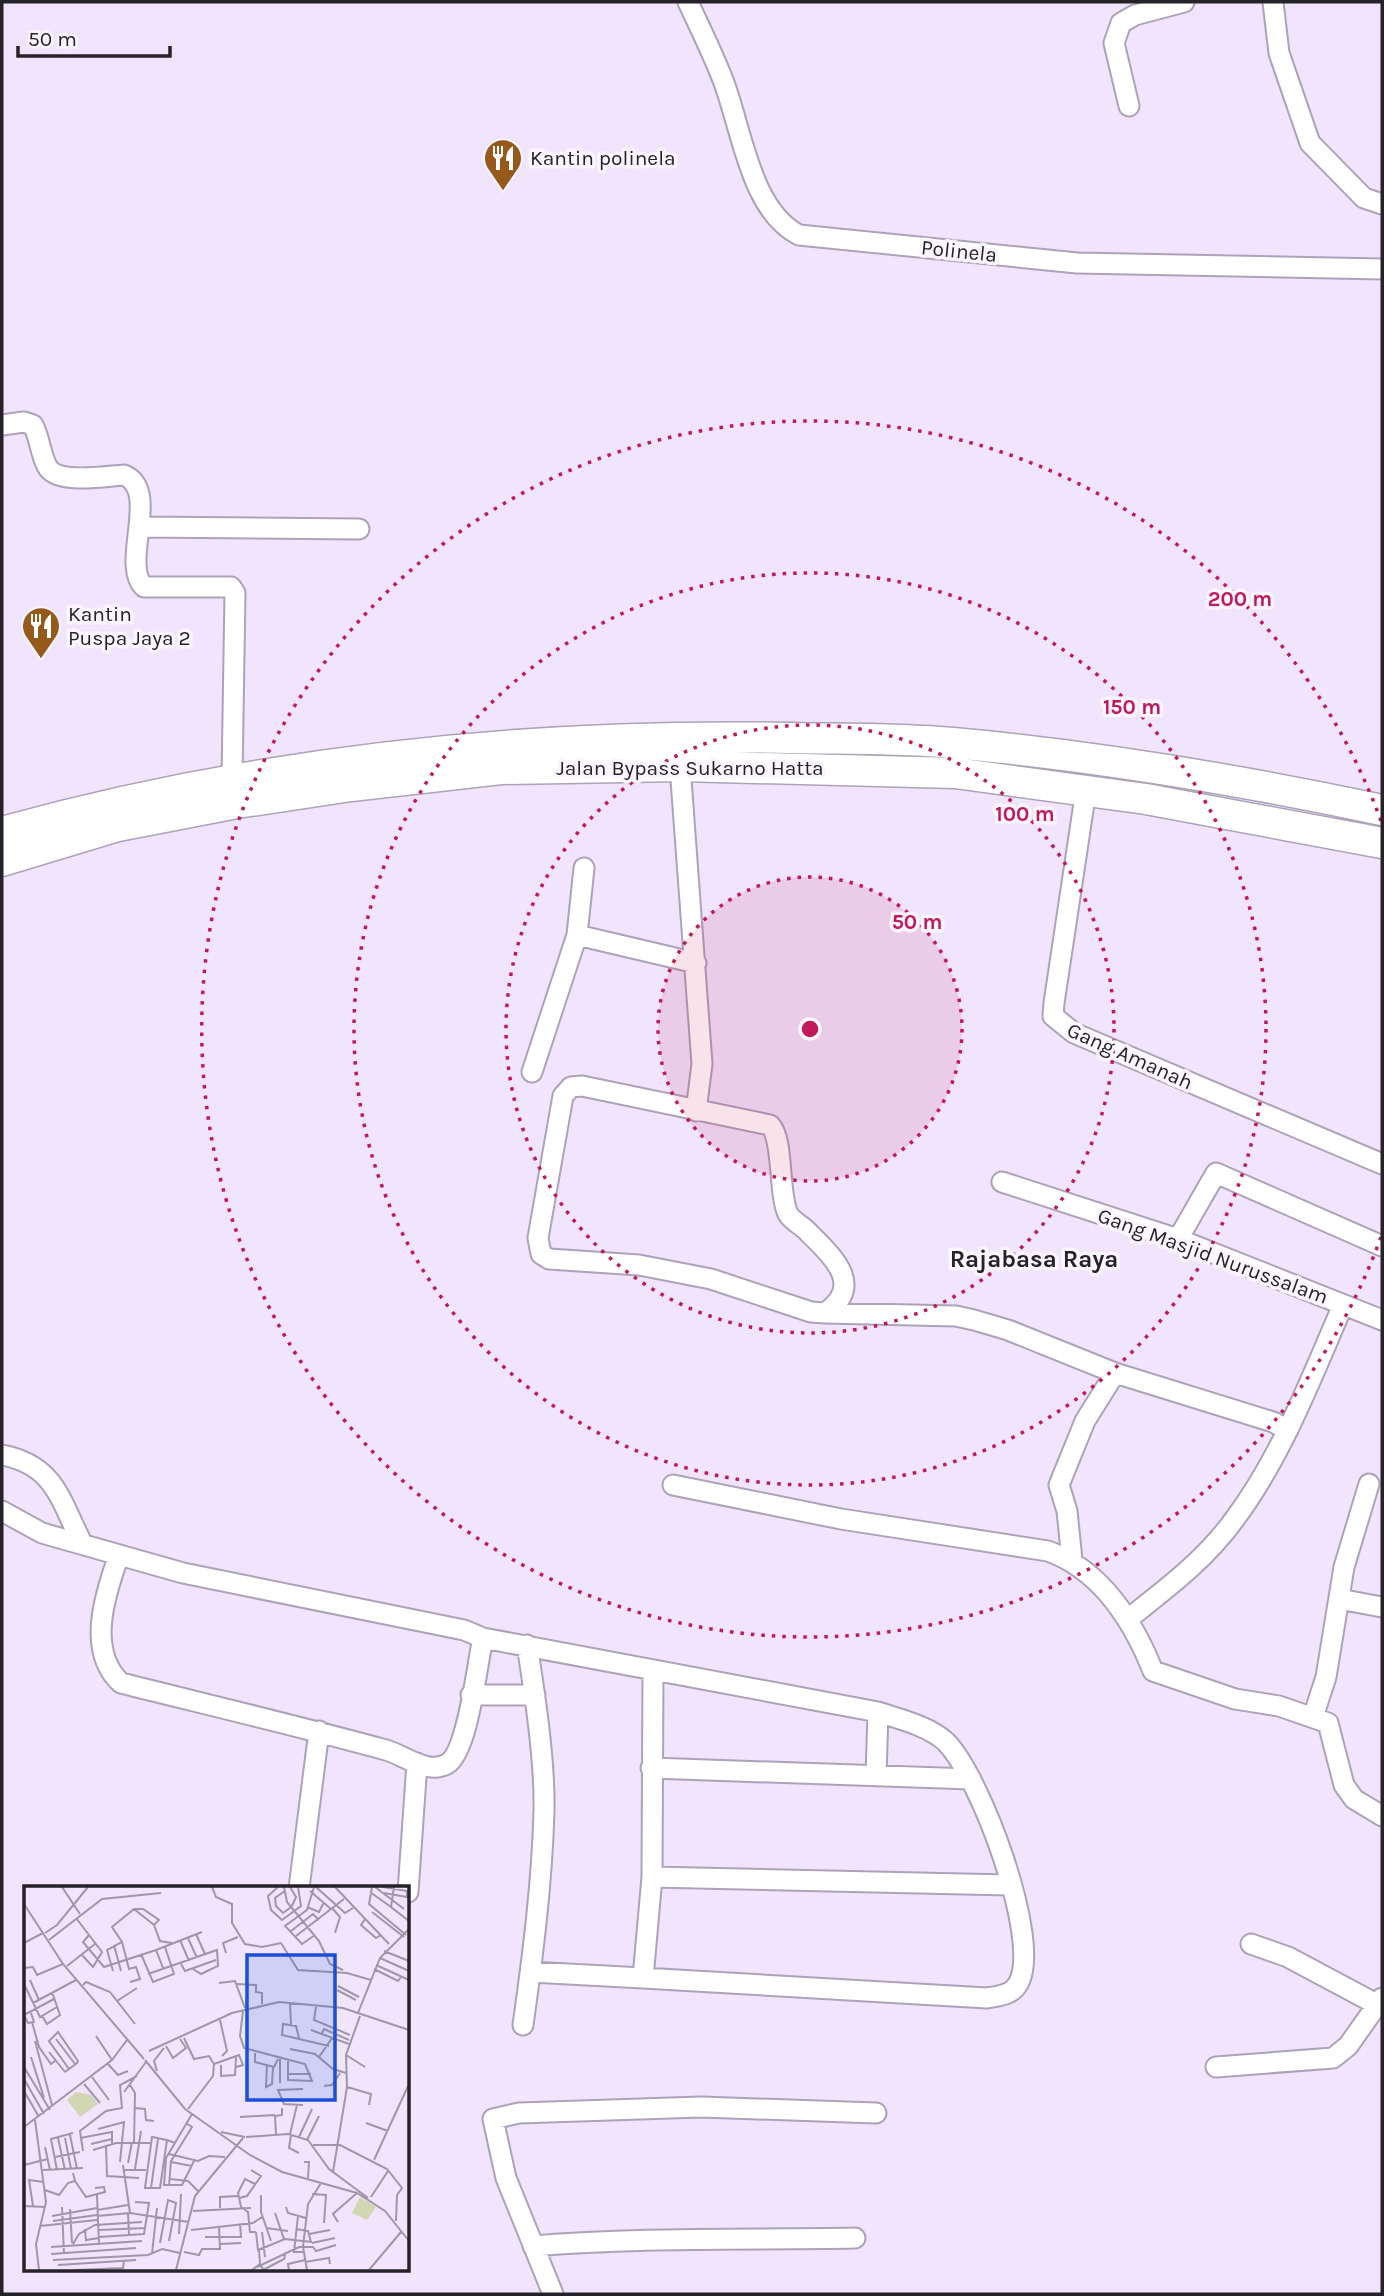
<svg xmlns="http://www.w3.org/2000/svg" width="1384" height="2296" viewBox="0 0 1384 2296" font-family="Karla,sans-serif">
<rect width="100%" height="100%" fill="#f0e5fc"/>
<g fill="none" stroke-linecap="round" stroke-linejoin="round">
<defs>
<path id="minor" d="M 688,2 C 700,28 713,54 723,80 C 742,129 750,210 799,235 L 1077,263 L 1382,269
M 1273,2 L 1279,53 L 1310,143 L 1364,198 L 1382,204
M 1129,106 L 1114,43 L 1121,23 L 1135,15 L 1184,2
M 2,425 L 24,422 L 33,425 C 40,438 40,453 47,466 C 56,485 106,476 124,475 C 161,490 120,564 144,587 L 231,587 L 235,593 L 232,779
M 140,527 L 359,529
M 680,766 L 702,1064 L 696,1111
M 1086,790 L 1054,1003 L 1053,1016 L 1074,1033 L 1382,1164
M 577,935 L 696,963
M 532,1072 L 577,935 L 584,868
M 1002,1182 L 1178,1239 L 1382,1320
M 1178,1239 L 1216,1173 L 1382,1246
M 825,1313 C 865,1285 833,1257 808,1232 C 803,1226 792,1221 788,1214 C 778,1193 784,1139 770,1125 L 582,1086 L 571,1087 L 563,1096 L 538,1238 L 541,1254 L 549,1259 L 639,1265 L 711,1279 L 811,1312 L 825,1313 L 956,1316 L 974,1320 L 1008,1330 L 1115,1373 L 1273,1422 L 1288,1430
M 2,1455 C 55,1465 60,1500 82,1543
M 673,1485 L 841,1519 L 1048,1551 C 1101,1570 1133,1621 1153,1671 L 1235,1699 L 1279,1706 L 1328,1723 L 1344,1785 L 1354,1799 L 1382,1816
M 2,1511 L 42,1533 L 183,1573 L 464,1630 L 483,1638 L 878,1712 C 899,1719 929,1726 946,1742 C 980,1776 1041,1938 1019,1982 C 1013,1995 999,1996 987,1998 L 643,1978 L 652,1877 L 653,1670
M 119,1555 C 105,1594 86,1651 121,1683 C 209,1705 298,1726 386,1750 C 404,1755 427,1775 447,1764 C 468,1752 477,1664 483,1638
M 1072,1560 L 1067,1511 L 1059,1485 L 1085,1421 L 1115,1373
M 1339,1599 L 1382,1607
M 1128,1619 C 1166,1589 1205,1560 1234,1520 C 1282,1456 1311,1378 1343,1305
M 471,1695 L 535,1695
M 1313,1717 L 1326,1677 L 1344,1567 L 1369,1484
M 651,1768 L 971,1779
M 876,1776 L 878,1712
M 652,1877 L 1009,1885
M 299,1888 L 319,1731
M 408,1892 L 417,1763
M 1251,1944 L 1288,1957 L 1378,2005
M 531,1972 L 643,1978
M 523,2025 C 533,1954 542,1883 544,1811 C 545,1761 535,1695 527,1645
M 1216,2067 L 1333,2058 L 1348,2046 L 1382,1998
M 533,2246 C 640,2237 747,2240 855,2238
M 553,2294 L 506,2178 L 493,2119 L 519,2113 L 701,2107 L 876,2113"/>
<path id="highway" d="M 2,832 C 259,761 525,733 792,738 C 846,739 900,738 953,743 C 1098,756 1240,780 1382,810
M 2,861 L 118,826 L 237,803 L 351,786 L 501,769 L 680,766 L 955,773 L 1146,799 L 1382,843"/>
</defs>
<use href="#minor" stroke="#ada2b8" stroke-width="23"/>
<use href="#highway" stroke="#ada2b8" stroke-width="33"/>
<use href="#minor" stroke="#fff" stroke-width="19"/>
<use href="#highway" stroke="#fff" stroke-width="30"/>
</g>
<circle cx="810" cy="1029" r="152" fill="#c2185b" fill-opacity=".12"/>
<g fill="none" stroke="#c2185b" stroke-width="3.5" stroke-dasharray="3.5 7">
<circle cx="810" cy="1029" r="152"/>
<circle cx="810" cy="1029" r="304"/>
<circle cx="810" cy="1029" r="456"/>
<path d="M1381 1237A608 608 0 1 1 1381 821"/>
</g>
<defs>
<symbol id="restaurant-pin" viewBox="-11 -11 22 30"><path d="M0 17L-7.5 6A9.5 9.5 0 1 1 7.5 6Z" fill="#96591c" stroke="#faf5ff"/><path d="M-5-6h1v4h1v-4h1v4h1v-4h1v5L-1.5 .5V6h-2V.5L-5-1ZM5-6V6H3V1.5H1.5Q1.5-4 5-6Z" fill="#fff"/></symbol>
</defs>
<g fill-rule="evenodd">
<use href="#restaurant-pin" x="481" y="136" width="44" height="60"/>
<use href="#restaurant-pin" x="19" y="604" width="44" height="60"/>
</g>
<g text-anchor="middle" stroke-width="7" stroke-linejoin="round" paint-order="stroke">
<g font-size="21" fill="#26222a" stroke="#faf5ff" text-anchor="start">
<text x="530" y="165">Kantin polinela</text>
<text x="68" y="621">Kantin<tspan x="68" dy="24">Puspa Jaya 2</tspan></text>
</g>
<g font-size="21" fill="#26222a" stroke="#faf5ff">
<text transform="translate(959 251) rotate(6)" y="7">Polinela</text>
<text x="690" y="775">Jalan Bypass Sukarno Hatta</text>
<text transform="translate(1130 1056) rotate(24)" y="7">Gang Amanah</text>
<text transform="translate(1213 1256) rotate(20)" y="7">Gang Masjid Nurussalam</text>
</g>
<g font-size="24" font-weight="bold" fill="#26222a" stroke="#faf5ff">
<text x="1034" y="1267">Rajabasa Raya</text>
</g>
</g>
<g transform="translate(24 1886)">
<rect width="385" height="385" fill="#f0e5fc"/>
<path d="M 52,206 L 67,209 L 74,218 L 56,231 L 43,214 ZM 336,311 L 352,321 L 343,334 L 328,327 Z" fill="#d2d7b3"/>
<path fill="none" stroke="#9f97a8" stroke-width="2" d="M 38,1 L 56,28M 188,1 L 192,11 L 208,18 L 208,37 L 221,58 L 238,61 L 257,57 L 274,84 L 323,87 L 347,94M 254,1 L 244,10 L 247,24 L 258,34 L 277,20 L 274,1M 260,1 L 263,16 L 295,55 L 306,78 L 319,84M 266,1 L 272,11 L 268,20M 290,1 L 283,24 L 261,40 L 278,58 L 291,49M 292,1 L 321,27 L 329,22M 311,1 L 365,58M 348,1 L 345,18 L 382,49M 351,1 L 380,23M 359,1 L 383,5 L 383,11 L 360,7M 370,1 L 367,21 L 385,35M 261,5 L 251,12 L 252,20 L 259,27 L 267,21M 286,5 L 307,23M 346,6 L 367,21M 0,18 L 39,78 L 120,173M 283,21 L 295,26 L 300,16M 308,22 L 316,31 L 311,47M 348,26 L 380,51M 52,32 L 78,66 L 69,81 L 58,69M 341,33 L 337,39 L 352,52 L 357,49M 130,39 L 136,55 L 148,57M 267,45 L 289,28 L 295,34M 21,47 L 33,39 L 64,1M 172,48 L 181,68M 65,49 L 59,56 L 80,81 L 132,64 L 139,82M 272,50 L 320,13M 164,52 L 173,72M 25,54 L 78,13 L 137,7M 156,54 L 165,75M 98,56 L 105,83 L 112,81 L 116,93 L 106,96M 0,57 L 19,47M 90,59 L 97,85M 132,64 L 178,46M 360,65 L 385,75M 202,67 L 199,57 L 214,51M 117,68 L 129,96 L 150,88 L 141,61M 356,72 L 385,85M 157,78 L 161,85 L 192,74M 352,79 L 385,94M 43,80 L 71,58M 0,82 L 9,81 L 13,89 L 39,78M 350,83 L 374,95 L 377,91M 89,85 L 83,64 L 98,56 L 88,41 L 110,23 L 119,23 L 135,34 L 130,39 L 110,23M 124,88 L 193,64 L 194,80 L 177,88 L 169,83M 6,94 L 15,114M 195,97 L 211,95 L 221,122M 0,98 L 16,131 L 33,121M 213,98 L 232,99 L 232,106 L 238,107 L 238,118M 59,99 L 62,96 L 86,106 L 111,138M 314,100 L 335,111M 313,104 L 332,114M 93,115 L 113,102M 9,117 L 52,94M 266,117 L 267,139M 292,121 L 290,134 L 326,149M 219,125 L 216,150 L 220,162 L 281,178 L 288,195 L 264,194 L 264,175M 334,127 L 356,72 L 385,43M 0,129 L 30,113M 0,129 L 4,137 L 10,136 L 7,127M 18,130 L 23,138 L 36,129 L 28,106M 196,134 L 203,165 L 198,170M 8,136 L 15,161 L 27,178 L 32,174M 287,144 L 325,158M 298,147 L 300,143 L 325,154M 72,150 L 88,174M 160,152 L 170,173 L 185,170 L 190,178 L 189,190 L 164,223M 275,152 L 272,140 L 259,138 L 258,149 L 305,160M 32,153 L 51,178M 11,155 L 28,219M 142,160 L 149,172 L 162,162 L 156,153M 266,163 L 291,168 L 309,183 L 322,187M 125,165 L 208,127 L 255,116 L 319,122 L 385,144M 25,166 L 41,186M 231,167 L 231,176 L 250,181 L 254,173M 322,169 L 341,181M 7,171 L 20,212M 295,171 L 308,152M 121,174 L 161,223 L 226,269 L 258,286 L 333,307 L 361,325 L 385,355M 84,178 L 94,189 L 104,185M 190,178 L 215,169 L 219,179 L 212,181M 197,179 L 197,190 L 211,189 L 212,171M 243,179 L 242,201 L 248,198 L 249,181M 0,181 L 26,224M 133,185 L 130,175 L 140,162M 41,186 L 53,177 L 54,175 L 34,146 L 25,155 L 45,183M 265,188 L 287,188M 68,191 L 85,214M 0,193 L 20,228M 256,197 L 256,173M 60,198 L 76,217M 106,199 L 111,207 L 110,256M 300,200 L 308,199 L 316,187M 323,201 L 347,208 L 345,219M 279,203 L 254,204 L 260,218 L 279,219M 0,205 L 15,231M 100,206 L 122,176M 111,222 L 121,223 L 122,234 L 130,235M 168,228 L 142,272 L 140,299 L 158,299 L 170,275M 216,231 L 251,229M 11,234 L 22,316 L 12,358 L 15,384M 342,237 L 364,245M 0,241 L 88,174 L 103,154M 74,243 L 100,236 L 96,276M 197,246 L 221,251M 252,248 L 251,230 L 258,229 L 258,222M 266,248 L 273,219M 46,249 L 53,283M 267,249 L 265,262 L 275,267M 222,251 L 264,248 L 284,254 L 305,283 L 344,312M 275,251 L 288,223M 34,252 L 41,284M 41,252 L 47,283M 56,252 L 88,246 L 88,258M 143,254 L 136,302 L 121,302 L 128,251 L 143,254 L 151,257M 283,254 L 295,230M 67,258 L 88,253M 289,259 L 316,259 L 363,283 L 378,302 L 373,309 L 372,335M 82,260 L 83,290 L 115,292M 21,261 L 26,284M 69,264 L 92,257 L 126,257M 59,265 L 56,245 L 82,225 L 98,222 L 96,199 L 113,190M 145,268 L 174,275 L 185,270 L 201,271M 31,271 L 56,266M 350,274 L 385,198M 147,276 L 168,280M 280,276 L 285,276 L 284,292M 104,277 L 108,256M 0,279 L 24,273M 99,279 L 106,327M 111,283 L 117,245M 19,284 L 59,282M 33,284 L 27,253 L 49,247M 99,284 L 122,284M 309,286 L 323,201 L 322,169 L 336,130M 146,293 L 164,295 L 174,305M 51,295 L 62,311 L 81,306 L 80,301 L 71,302M 145,300 L 147,275 L 168,241 L 162,237M 127,302 L 134,253M 21,304 L 35,309 L 44,297 L 51,295 L 49,287M 288,308 L 302,309 L 300,337M 73,309 L 75,359M 237,309 L 237,326 L 247,355M 347,311 L 364,285M 215,312 L 223,310 L 237,290 L 227,284M 0,320 L 21,321M 9,320 L 5,294 L 20,296M 38,321 L 40,368M 217,321 L 214,307 L 221,293 L 231,298M 217,321 L 224,326 L 226,346 L 232,346M 262,321 L 264,327 L 282,332M 196,322 L 196,311 L 214,310M 46,323 L 48,357M 73,324 L 104,319M 169,325 L 227,322M 104,327 L 105,349M 251,327 L 260,353M 28,330 L 73,322M 73,330 L 106,327 L 165,336M 274,330 L 270,366 L 279,366M 29,335 L 73,329M 314,336 L 309,328 L 333,307M 16,340 L 73,334M 242,342 L 264,345M 61,343 L 62,354 L 75,352M 272,343 L 284,345 L 287,356M 75,344 L 122,342M 167,344 L 229,337 L 238,331M 232,346 L 234,364 L 261,353 L 288,356M 238,346 L 241,371M 155,348 L 157,308M 285,348 L 306,344M 75,351 L 120,348 L 125,317 L 111,316M 181,351 L 217,351 L 216,338M 136,357 L 144,314 L 152,317 L 145,355M 288,357 L 311,352M 49,358 L 55,348 L 71,339 L 118,336M 196,358 L 217,357M 27,361 L 118,355M 160,366 L 175,369 L 178,363 L 196,363 L 195,341M 27,368 L 112,362M 128,368 L 133,322M 29,374 L 124,369 L 138,363 L 156,367M 281,376 L 305,372 L 306,378M 34,379 L 112,374M 237,379 L 239,384 L 260,373 L 262,366M 233,381 L 275,361 L 289,361 L 292,365 L 312,359M 51,384 L 99,382 L 100,375M 152,384 L 171,310 L 219,252M 228,384 L 236,378 L 235,364M 265,384 L 264,378 L 281,374M 283,384 L 279,361 L 284,318 L 297,297M 345,384 L 377,346"/>
<path fill="#1d4ed8" fill-opacity="0.15" stroke="#1d4ed8" stroke-width="3.5" d="M 223,69 L 311,69 L 311,214 L 223,214 Z"/>
<rect width="385" height="385" fill="none" stroke="#26222a" stroke-width="3.5"/>
</g>
<circle cx="810" cy="1029" r="10" fill="#c2185b" stroke="#faf5ff" stroke-width="3.5"/>
<g font-size="21" text-anchor="middle" font-weight="bold" fill="#c2185b" stroke="#faf5ff" stroke-width="7" stroke-linejoin="round" paint-order="stroke">
<text x="1240" y="606">200 m</text>
<text x="1132" y="714">150 m</text>
<text x="1025" y="821">100 m</text>
<text x="917" y="929">50 m</text>
</g>
<rect width="1384" height="2296" fill="none" stroke="#26222a" stroke-width="7"/>
<path d="M18 46v10h152v-10" fill="none" stroke="#26222a" stroke-width="3.5"/>
<text x="28" y="46" font-size="21" fill="#26222a" stroke="#faf5ff" stroke-width="5" paint-order="stroke">50 m</text>
</svg>
